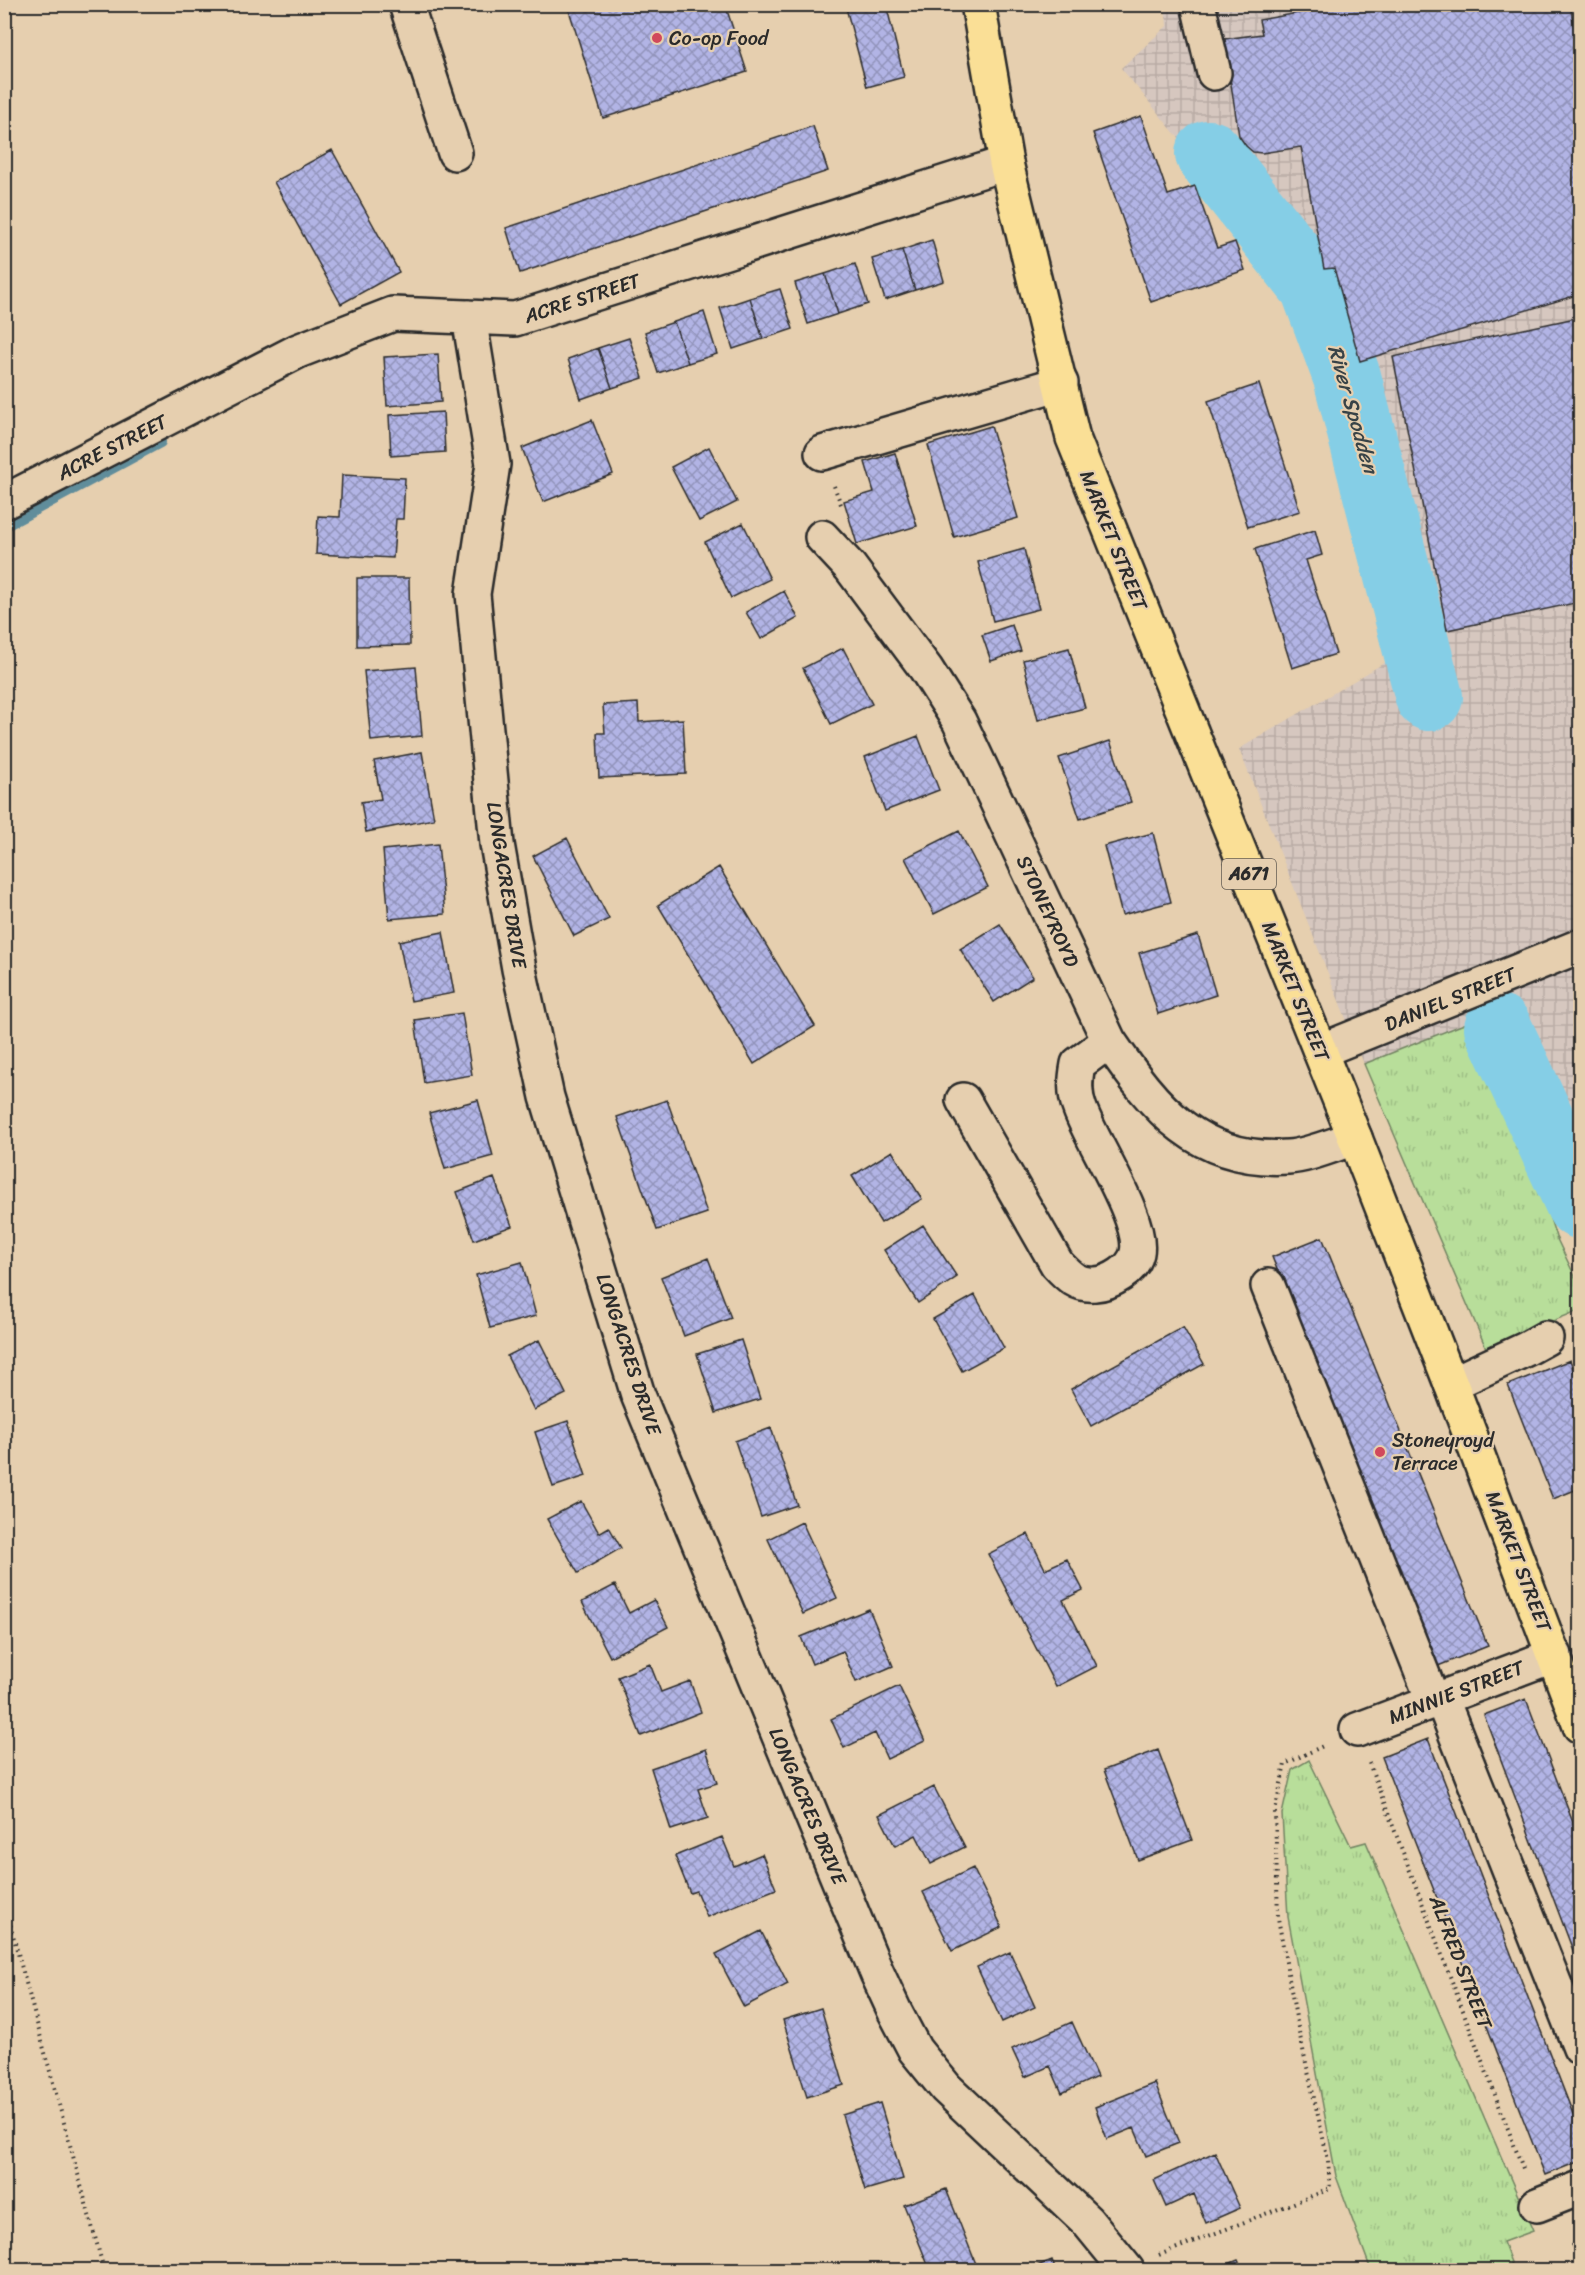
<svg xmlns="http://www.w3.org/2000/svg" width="1585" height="2275" viewBox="0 0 1585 2275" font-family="Sriracha,sans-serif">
<defs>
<pattern id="industrial-grid" width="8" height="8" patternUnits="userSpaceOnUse" patternTransform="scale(1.5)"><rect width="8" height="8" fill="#d6c7bf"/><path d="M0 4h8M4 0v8" fill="none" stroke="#b8aba4"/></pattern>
<pattern id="grass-tufts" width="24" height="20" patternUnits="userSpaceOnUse" patternTransform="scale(1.5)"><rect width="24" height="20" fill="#b8de9a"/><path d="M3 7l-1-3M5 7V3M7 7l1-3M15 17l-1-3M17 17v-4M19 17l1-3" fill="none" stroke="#9ebf85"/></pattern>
<pattern id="building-cross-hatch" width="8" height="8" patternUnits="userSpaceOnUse" patternTransform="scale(1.5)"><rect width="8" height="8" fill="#b2b4e5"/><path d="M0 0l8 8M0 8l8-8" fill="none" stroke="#9193ba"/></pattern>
</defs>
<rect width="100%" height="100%" fill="#e6cfaf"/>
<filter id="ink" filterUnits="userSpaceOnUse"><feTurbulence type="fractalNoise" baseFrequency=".0167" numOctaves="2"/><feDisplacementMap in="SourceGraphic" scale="12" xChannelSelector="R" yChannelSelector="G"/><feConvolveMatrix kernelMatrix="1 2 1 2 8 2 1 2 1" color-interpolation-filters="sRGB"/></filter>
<g filter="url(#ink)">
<path fill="url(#industrial-grid)" d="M 1165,5 L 1580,5 L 1580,1160 L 1514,1004 L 1364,1064 L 1239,749 L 1423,640 L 1357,368 L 1320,280 L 1295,240 L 1215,145 L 1195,158 L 1121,68 L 1167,26 Z"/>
<path fill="url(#grass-tufts)" stroke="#728462" stroke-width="1.5" d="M 1484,1016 L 1556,1237 L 1580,1287 L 1580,1310 L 1486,1348 L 1364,1064 Z
M 1309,1760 L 1351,1846 L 1366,1842 L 1533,2231 L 1503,2242 L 1514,2270 L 1371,2270 L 1336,2176 L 1288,1917 L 1282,1814 L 1292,1770 Z"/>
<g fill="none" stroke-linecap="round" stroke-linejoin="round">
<path stroke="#618d9b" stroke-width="12" d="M 4,526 L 160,442"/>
<path stroke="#85cee6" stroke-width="68" d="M 1209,154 L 1314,287 L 1347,377 L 1429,697
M 1498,1028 L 1580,1205"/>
</g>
<path fill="url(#building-cross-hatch)" stroke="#2b2b2b" stroke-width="1.5" d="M 567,4 L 725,4 L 747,72 L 603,118 Z
M 845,4 L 886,4 L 904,77 L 867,87 Z
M 1350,4 L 1570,4 L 1580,60 L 1580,294 L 1360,361 L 1334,268 L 1324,269 L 1301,147 L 1262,153 L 1253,152 L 1246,146 L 1239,136 L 1224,39 L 1262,34 L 1259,20 Z
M 1141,116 L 1168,195 L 1195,186 L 1217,248 L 1235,242 L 1245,270 L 1151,302 L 1093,133 Z
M 813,126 L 828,171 L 520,273 L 506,228 Z
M 332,150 L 399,272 L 341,304 L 274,182 Z
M 932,240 L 944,281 L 915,290 L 902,250 Z
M 902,250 L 915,290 L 885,300 L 872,259 Z
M 855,264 L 868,304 L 838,314 L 825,274 Z
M 825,274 L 838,314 L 808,324 L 795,283 Z
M 780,289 L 793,329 L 763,339 L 750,298 Z
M 750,298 L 763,339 L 733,349 L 720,308 Z
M 704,312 L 717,354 L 688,363 L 674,322 Z
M 1580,317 L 1580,602 L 1447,630 L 1393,357 Z
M 674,322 L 688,363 L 658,373 L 645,332 Z
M 629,338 L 643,378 L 612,388 L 598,348 Z
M 598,348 L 612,388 L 581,399 L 568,359 Z
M 438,354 L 441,402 L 387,406 L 384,357 Z
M 1259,384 L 1300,511 L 1248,527 L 1208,401 Z
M 443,412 L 445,452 L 391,456 L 389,415 Z
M 592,420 L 613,474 L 543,502 L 522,448 Z
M 991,426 L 1018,518 L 954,537 L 928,445 Z
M 709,447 L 737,502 L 699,521 L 671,467 Z
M 895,453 L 917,526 L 857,544 L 844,501 L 874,492 L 865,462 Z
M 342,475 L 405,478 L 403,519 L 396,519 L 393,558 L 316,554 L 318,516 L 340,517 Z
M 743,523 L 770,579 L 731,598 L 705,542 Z
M 1315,530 L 1322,555 L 1306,560 L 1336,654 L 1292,668 L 1255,549 Z
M 1024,549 L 1039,609 L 993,621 L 978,562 Z
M 357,578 L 409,578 L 410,645 L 357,646 Z
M 784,591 L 798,618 L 761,639 L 746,612 Z
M 1012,625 L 1021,651 L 991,661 L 982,635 Z
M 843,648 L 872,704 L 831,724 L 803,668 Z
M 1069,648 L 1085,708 L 1038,720 L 1023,660 Z
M 416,667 L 422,736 L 371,741 L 364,671 Z
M 638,703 L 639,722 L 683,719 L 686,774 L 599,778 L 597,733 L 605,733 L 603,705 Z
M 918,736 L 939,790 L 885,811 L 865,757 Z
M 1110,741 L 1131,802 L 1080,819 L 1059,758 Z
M 422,752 L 434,819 L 366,832 L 361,802 L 381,799 L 374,761 Z
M 959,831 L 988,887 L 934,914 L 905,858 Z
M 1153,833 L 1171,902 L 1122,915 L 1104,846 Z
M 567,838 L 609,919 L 574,936 L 533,856 Z
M 438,844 L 445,914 L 389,919 L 383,850 Z
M 719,867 L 815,1026 L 754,1064 L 658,905 Z
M 1000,924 L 1033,977 L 994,1002 L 960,949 Z
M 443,932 L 454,993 L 411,1001 L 399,941 Z
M 1198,935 L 1216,995 L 1158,1014 L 1139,953 Z
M 462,1013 L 472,1075 L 424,1083 L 415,1020 Z
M 478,1100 L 493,1156 L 445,1169 L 429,1113 Z
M 667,1100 L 707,1213 L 657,1230 L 617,1117 Z
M 892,1151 L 922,1199 L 881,1223 L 852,1176 Z
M 494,1178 L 512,1226 L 474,1240 L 457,1192 Z
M 923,1225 L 957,1277 L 918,1303 L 884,1250 Z
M 1322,1237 L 1488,1646 L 1438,1666 L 1272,1257 Z
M 708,1258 L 731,1318 L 684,1336 L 661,1277 Z
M 522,1262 L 536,1316 L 490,1328 L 476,1275 Z
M 975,1295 L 1004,1348 L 962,1371 L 933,1319 Z
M 1183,1327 L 1204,1364 L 1091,1426 L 1071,1389 Z
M 539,1340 L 566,1394 L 534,1410 L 507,1356 Z
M 741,1340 L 760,1399 L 716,1413 L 697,1354 Z
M 1570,1360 L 1580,1387 L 1580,1488 L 1553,1499 L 1508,1385 Z
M 568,1421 L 586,1476 L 553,1487 L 535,1432 Z
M 771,1428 L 797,1505 L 761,1517 L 735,1441 Z
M 581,1501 L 599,1533 L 609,1527 L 621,1548 L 578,1573 L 547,1519 Z
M 802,1522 L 837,1598 L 803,1614 L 768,1539 Z
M 1028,1534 L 1045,1569 L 1067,1559 L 1083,1590 L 1063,1600 L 1097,1666 L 1056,1687 L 988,1554 Z
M 615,1585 L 629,1613 L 654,1600 L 668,1627 L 610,1657 L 582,1602 Z
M 869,1609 L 893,1666 L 856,1682 L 843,1651 L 812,1664 L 801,1637 Z
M 650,1664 L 661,1692 L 690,1681 L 701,1712 L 641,1736 L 618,1677 Z
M 899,1686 L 925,1741 L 887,1759 L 875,1733 L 844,1748 L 831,1719 Z
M 1526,1699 L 1580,1841 L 1580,1969 L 1484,1715 Z
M 1428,1739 L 1580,2132 L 1580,2161 L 1545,2175 L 1382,1757 Z
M 706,1749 L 717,1783 L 698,1789 L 708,1818 L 671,1830 L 651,1768 Z
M 1158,1750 L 1192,1840 L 1138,1860 L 1104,1770 Z
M 934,1787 L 965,1847 L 931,1864 L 916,1835 L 895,1846 L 879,1815 Z
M 722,1837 L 734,1866 L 762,1854 L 776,1889 L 707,1917 L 696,1891 L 690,1893 L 675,1856 Z
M 973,1868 L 1002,1927 L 952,1951 L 923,1892 Z
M 761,1931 L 788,1984 L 744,2007 L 716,1954 Z
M 1010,1952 L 1035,2007 L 1002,2022 L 977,1967 Z
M 821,2008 L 844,2085 L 807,2097 L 783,2020 Z
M 1072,2022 L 1097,2077 L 1062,2093 L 1050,2066 L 1025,2077 L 1012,2049 Z
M 1155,2083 L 1179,2143 L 1146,2156 L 1134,2128 L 1107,2139 L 1095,2107 Z
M 880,2103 L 903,2179 L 865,2190 L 842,2115 Z
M 1215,2152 L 1240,2208 L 1206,2223 L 1194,2194 L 1166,2207 L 1154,2180 Z
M 946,2189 L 976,2264 L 960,2270 L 930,2270 L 904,2205 Z
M 1580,2241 L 1580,2268 L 1571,2245 Z
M 1052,2260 L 1056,2270 L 1027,2270 Z
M 1238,2260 L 1243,2270 L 1214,2270 Z"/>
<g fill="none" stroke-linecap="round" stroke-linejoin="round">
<defs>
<path id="minor" d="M 406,4 L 455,153
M 1198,4 L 1214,73
M 469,317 L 493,464 L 473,594 L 497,844 L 519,969 L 547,1097 L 638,1395 L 877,1973 L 895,2012 L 915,2050 L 946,2088 L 1087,2221 L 1127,2270
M 822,453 L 1061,383
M 4,502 L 298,351 L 393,314 L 515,319 L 1006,163
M 822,537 L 850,567 L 926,669 L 959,721 L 1109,1041 C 1155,1109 1199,1163 1288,1157 C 1308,1156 1335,1144 1355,1138
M 1320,1051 L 1580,946
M 963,1100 L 1057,1264 C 1068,1276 1078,1286 1095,1284 C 1111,1283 1133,1270 1137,1253 C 1144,1220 1092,1143 1080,1109 C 1074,1094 1075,1080 1078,1064 L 1109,1041
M 1268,1286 L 1433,1700
M 1451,1384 L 1526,1349 L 1546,1338
M 1441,1697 L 1580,2048
M 1357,1730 L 1555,1655
M 1537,2205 L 1580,2188"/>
<path id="major" d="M 978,4 L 1006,163 L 1073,438 L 1355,1138 L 1451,1384 L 1580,1726"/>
</defs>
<use href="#minor" stroke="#2b2b2b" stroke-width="38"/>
<use href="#major" stroke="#2b2b2b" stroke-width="38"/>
<path stroke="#2b2b2b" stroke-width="4" stroke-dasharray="1.5 4.5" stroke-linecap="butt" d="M 834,486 L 842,507
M 1579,1258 L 1580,1257
M 1369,1763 L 1524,2171
M 4,1902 L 104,2270
M 1159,2255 L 1330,2189 L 1328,2160 L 1297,2023 L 1278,1918 L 1275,1812 L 1285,1764 L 1325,1745"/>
<use href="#minor" stroke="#e6cfaf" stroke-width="33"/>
<use href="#major" stroke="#fadf96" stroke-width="33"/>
</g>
</g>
<g fill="#d1495b" stroke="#e6cfaf" stroke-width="2">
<circle cx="657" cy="38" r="6"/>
<circle cx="1380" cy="1452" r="6"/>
</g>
<g text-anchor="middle" stroke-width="4.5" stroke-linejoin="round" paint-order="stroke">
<rect fill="#e6cfaf" stroke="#635c53" stroke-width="1.5" x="1222" y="859" width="54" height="30" rx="4.5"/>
<g font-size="18" font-weight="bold" fill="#2b2b2b">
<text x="1249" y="880">A671</text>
</g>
<g font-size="20" fill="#2b2b2b" stroke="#e6cfaf" text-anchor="start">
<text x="669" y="45">Co-op Food</text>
<text x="1392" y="1447">Stoneyroyd<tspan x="1392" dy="23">Terrace</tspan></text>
</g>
<g font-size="20" fill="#2b2b2b" stroke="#e6cfaf">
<text transform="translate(582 298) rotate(-18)" y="7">ACRE STREET</text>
<text transform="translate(112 447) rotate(-27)" y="7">ACRE STREET</text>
<text transform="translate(1114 540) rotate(68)" y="7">MARKET STREET</text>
<text transform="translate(507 885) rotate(81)" y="7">LONGACRES DRIVE</text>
<text transform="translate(1048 911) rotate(65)" y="7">STONEYROYD</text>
<text transform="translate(1296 991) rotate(68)" y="7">MARKET STREET</text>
<text transform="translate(1450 999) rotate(-22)" y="7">DANIEL STREET</text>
<text transform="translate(629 1354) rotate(72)" y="7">LONGACRES DRIVE</text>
<text transform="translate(1519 1561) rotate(69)" y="7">MARKET STREET</text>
<text transform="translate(1456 1692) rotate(-21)" y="7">MINNIE STREET</text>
<text transform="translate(808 1806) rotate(67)" y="7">LONGACRES DRIVE</text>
<text transform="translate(1461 1962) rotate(69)" y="7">ALFRED STREET</text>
</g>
<g font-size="21" font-style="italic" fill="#384347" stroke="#e6cfaf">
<text transform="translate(1353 409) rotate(74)" y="7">River Spodden</text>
</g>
</g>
<rect width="1585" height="2275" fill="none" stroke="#e6cfaf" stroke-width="24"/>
<rect x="12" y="12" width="1561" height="2251" fill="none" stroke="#2b2b2b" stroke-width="2" filter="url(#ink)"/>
</svg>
